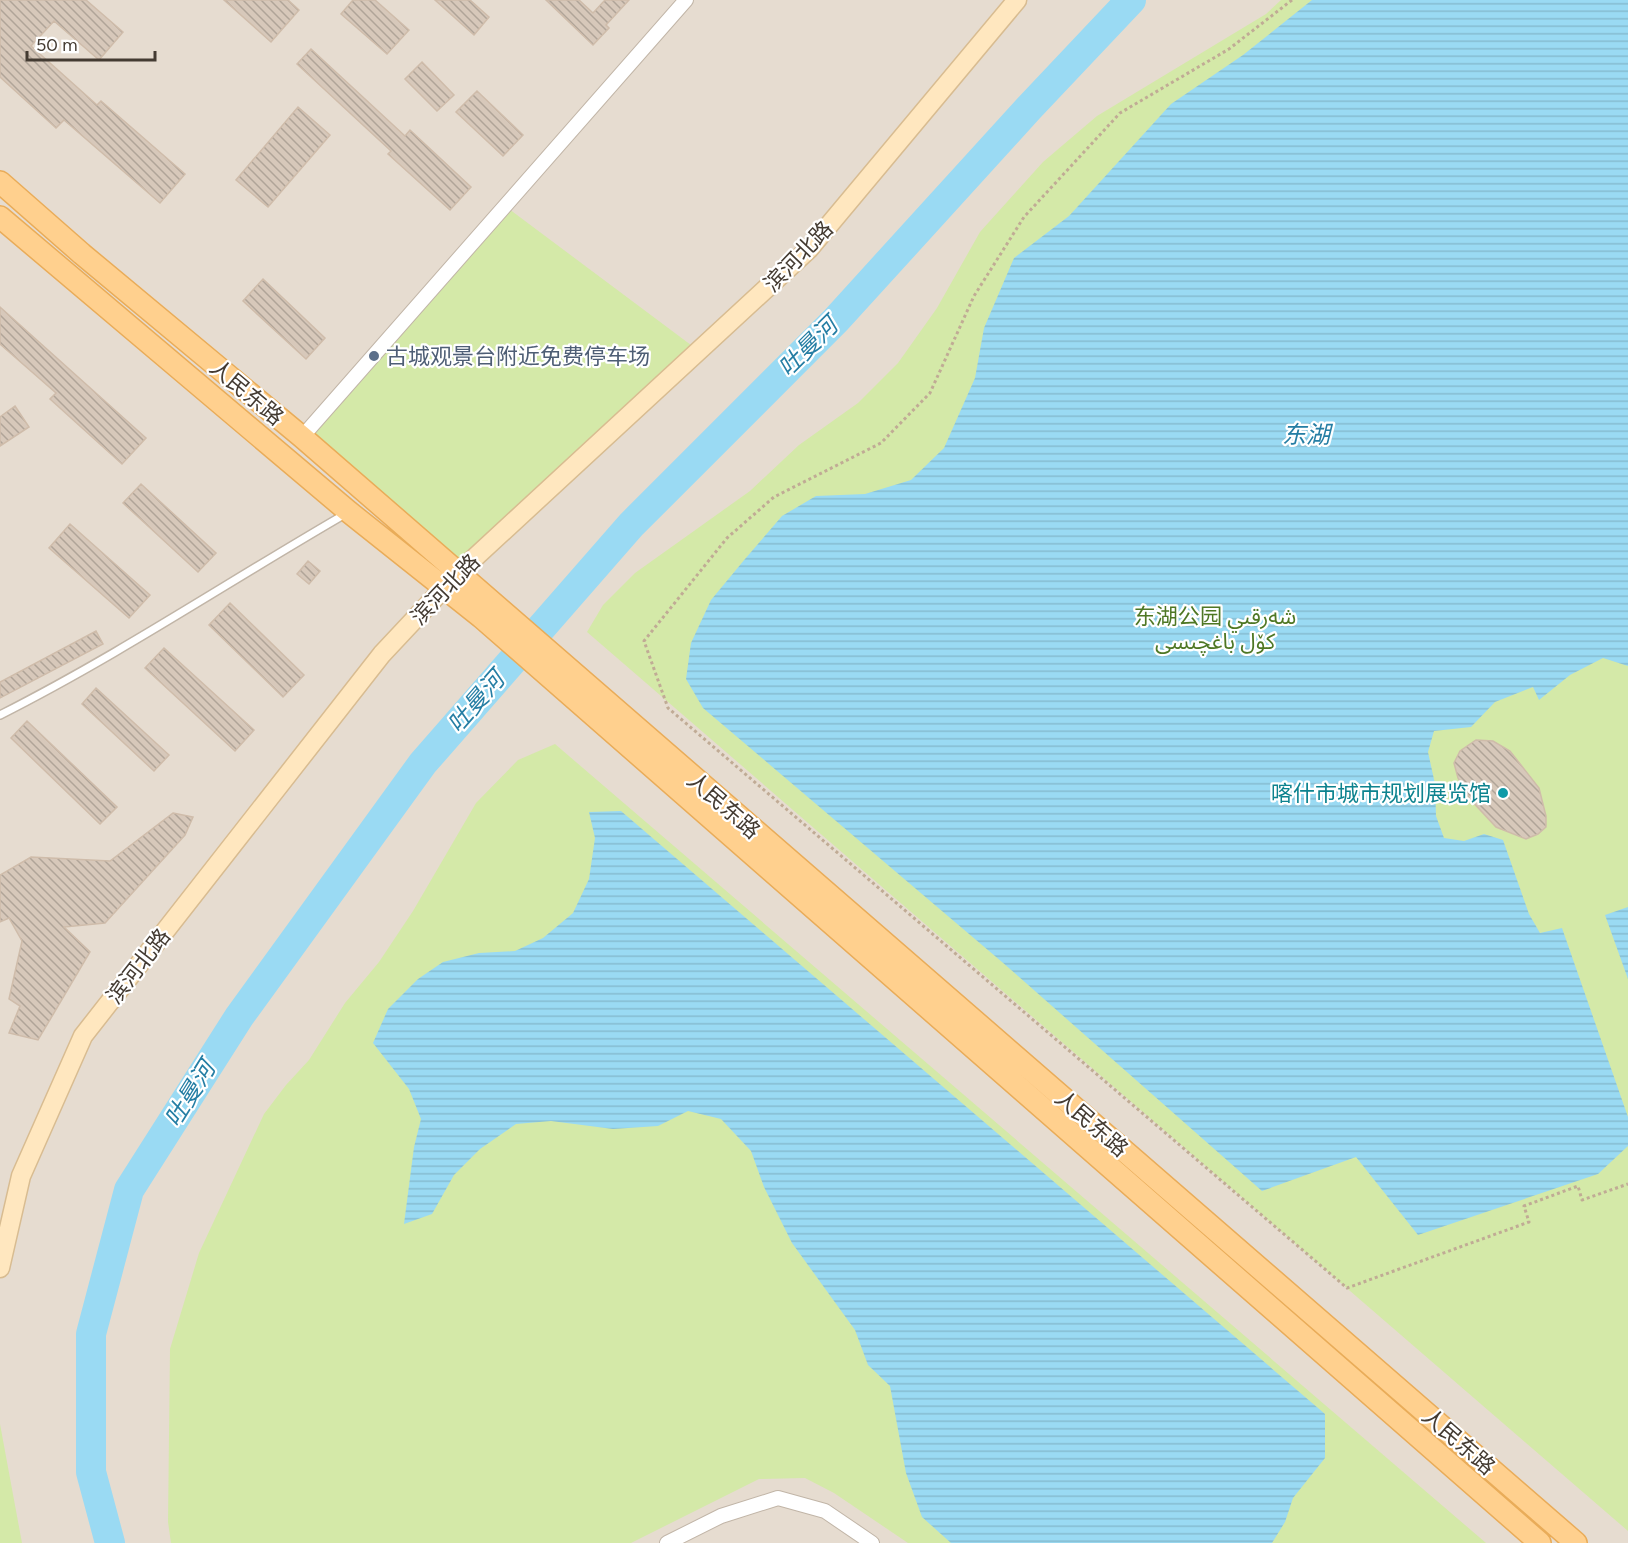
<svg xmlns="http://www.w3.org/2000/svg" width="1628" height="1543" viewBox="0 0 1628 1543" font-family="Figtree,'Noto Sans Arabic','Noto Sans SC',sans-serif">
<defs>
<pattern id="water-rules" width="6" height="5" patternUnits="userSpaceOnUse" patternTransform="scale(1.5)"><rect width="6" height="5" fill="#9adaf3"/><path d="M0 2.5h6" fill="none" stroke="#86bcd1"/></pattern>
<pattern id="building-back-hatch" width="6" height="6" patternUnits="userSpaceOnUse" patternTransform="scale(1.5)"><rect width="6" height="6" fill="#d7c8ba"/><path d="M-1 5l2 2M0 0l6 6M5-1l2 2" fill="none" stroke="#b0a498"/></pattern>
</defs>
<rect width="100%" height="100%" fill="#f2ebe2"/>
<path fill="#e6dcd0" d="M 0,0 L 1628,0 L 1628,1543 L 0,1543 Z"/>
<path fill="#d4e9a8" d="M 1281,0 L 1628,0 L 1628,1531 L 587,632 L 603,605 L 635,573 L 750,491 L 799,445 L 858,403 L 898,363 L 937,308 L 980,232 L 1043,162 L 1097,116 L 1266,14 Z
M 505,206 L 699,351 L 457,574 L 302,437 Z
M 555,744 L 1486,1543 L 908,1543 L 834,1493 L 805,1478 L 759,1479 L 631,1543 L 171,1543 L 168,1522 L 170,1349 L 199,1253 L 264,1114 L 286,1085 L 309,1060 L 345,1003 L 379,962 L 413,911 L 476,803 L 518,760 Z
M 0,1424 L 22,1543 L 0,1543 Z"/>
<path fill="url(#water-rules)" d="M 1312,0 L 1628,0 L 1628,666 L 1603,658 L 1570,675 L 1539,700 L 1533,687 L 1495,702 L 1471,727 L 1434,731 L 1428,752 L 1435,784 L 1436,816 L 1444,838 L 1464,841 L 1484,834 L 1503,840 L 1529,914 L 1540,933 L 1562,928 L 1628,1117 L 1628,1146 L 1598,1174 L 1418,1235 L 1356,1157 L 1262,1191 L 1002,962 L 703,708 L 686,679 L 691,643 L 711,600 L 745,559 L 782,516 L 816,496 L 865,494 L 911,480 L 944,448 L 975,378 L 984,328 L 1014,258 L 1069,216 L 1171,104 L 1243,55 Z
M 621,811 L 1325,1414 L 1325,1458 L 1293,1498 L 1285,1522 L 1272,1543 L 951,1543 L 922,1517 L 906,1473 L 890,1386 L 868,1365 L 855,1330 L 792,1243 L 764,1187 L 751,1151 L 721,1119 L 688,1111 L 658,1126 L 613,1129 L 551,1121 L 516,1124 L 480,1149 L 454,1175 L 432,1214 L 404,1224 L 414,1147 L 421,1119 L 409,1089 L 373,1043 L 388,1009 L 418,979 L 443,962 L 479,953 L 515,951 L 543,938 L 573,913 L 589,879 L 595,838 L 589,812 Z
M 1628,907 L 1628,979 L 1605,915 Z"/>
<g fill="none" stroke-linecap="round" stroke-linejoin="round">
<path stroke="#9adaf3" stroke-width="30" d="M 110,1543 L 91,1472 L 91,1334 L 129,1190 L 239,1017 L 423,763 L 631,525 L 836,320 L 1028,109 L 1131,0"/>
</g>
<path fill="url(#building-back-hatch)" stroke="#cfbcaa" stroke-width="1.5" d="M 0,0 L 86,0 L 123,32 L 99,60 L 54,21 L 31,46 L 97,105 L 101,101 L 185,174 L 160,203 L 64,120 L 56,128 L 0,77 Z
M 224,0 L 288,0 L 299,10 L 271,42 Z
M 353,0 L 375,0 L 409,30 L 387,54 L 341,14 Z
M 435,0 L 470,0 L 489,17 L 474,35 Z
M 546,0 L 579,0 L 593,13 L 605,0 L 629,0 L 606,25 L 609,28 L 593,45 Z
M 311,49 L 405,136 L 410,130 L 471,187 L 450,210 L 388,154 L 391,151 L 297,64 Z
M 422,62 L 454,95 L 437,111 L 405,79 Z
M 477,91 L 523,135 L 503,156 L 456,112 Z
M 298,107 L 330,135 L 268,207 L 236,180 Z
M 263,279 L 325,338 L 306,359 L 243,301 Z
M 0,307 L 146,438 L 122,464 L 50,399 L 56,393 L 0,344 Z
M 15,406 L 29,427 L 0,446 L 0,417 Z
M 141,484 L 216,553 L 198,572 L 123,503 Z
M 70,524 L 150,595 L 129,618 L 49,548 Z
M 308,561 L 320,571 L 309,584 L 297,574 Z
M 230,603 L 304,675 L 283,697 L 209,625 Z
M 96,631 L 103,644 L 0,698 L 0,682 Z
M 164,648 L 254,730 L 235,751 L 145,668 Z
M 96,688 L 169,755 L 154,771 L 82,704 Z
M 27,721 L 117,807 L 100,824 L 11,738 Z
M 1476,740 L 1493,741 L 1510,751 L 1539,788 L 1546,816 L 1546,827 L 1538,834 L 1526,839 L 1496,827 L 1469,798 L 1458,778 L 1454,763 L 1460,751 Z
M 173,813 L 193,817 L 185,835 L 105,923 L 64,927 L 90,952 L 38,1040 L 9,1033 L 20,1006 L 9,999 L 22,941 L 9,918 L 0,922 L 0,875 L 31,857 L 110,861 Z"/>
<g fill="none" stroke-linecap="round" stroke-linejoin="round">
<defs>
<path id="lane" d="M 0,715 C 119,655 231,580 347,513"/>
<path id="street" d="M 302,437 L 686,0
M 667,1543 L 721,1516 L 778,1498 L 825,1511 L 872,1543"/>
<path id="secondary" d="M 0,1268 L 21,1176 L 83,1036 L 382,654 L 457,574 L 809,249 L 1017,0"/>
<path id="primary" d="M 0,182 L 82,254 L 302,437 L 1576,1543
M 0,217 L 349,512 L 481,617 L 1540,1543"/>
</defs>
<use href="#lane" stroke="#c1b5a7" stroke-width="10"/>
<use href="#street" stroke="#c1b5a7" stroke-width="16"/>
<use href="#secondary" stroke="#d8bc91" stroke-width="21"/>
<use href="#primary" stroke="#e9ac59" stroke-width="24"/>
<path stroke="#c0ab95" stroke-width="3" stroke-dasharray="3 3" stroke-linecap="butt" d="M 1292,0 L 1229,49 L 1120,113 L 1024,217 L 974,296 L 930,393 L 881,443 L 774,497 L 727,538 L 644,641 L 668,708 L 1347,1288 L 1529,1222 L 1524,1206 L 1578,1186 L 1582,1200 L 1628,1184"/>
<use href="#lane" stroke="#fff" stroke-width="7"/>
<use href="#street" stroke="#fff" stroke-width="14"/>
<use href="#secondary" stroke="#ffe7bf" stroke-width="18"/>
<use href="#primary" stroke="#ffd08e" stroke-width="21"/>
</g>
<circle fill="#5c6f8a" stroke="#fff" stroke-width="2" cx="374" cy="356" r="6"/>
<circle fill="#0f9aa8" stroke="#fff" stroke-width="2" cx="1503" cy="793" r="6"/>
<g text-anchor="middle" stroke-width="4.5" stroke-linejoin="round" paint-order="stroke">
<g font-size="22" fill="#443b32" stroke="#fff">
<text transform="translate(798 256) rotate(-46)" y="8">滨河北路</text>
<text transform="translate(247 392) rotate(40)" y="8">人民东路</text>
<text transform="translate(445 589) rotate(-46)" y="8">滨河北路</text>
<text transform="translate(724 805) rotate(41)" y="8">人民东路</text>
<text transform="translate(138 966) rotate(-52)" y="8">滨河北路</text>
<text transform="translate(1092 1123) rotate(41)" y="8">人民东路</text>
<text transform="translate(1459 1441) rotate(41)" y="8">人民东路</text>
</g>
<g font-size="22" fill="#4e5e75" stroke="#fff" text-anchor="start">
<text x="386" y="364">古城观景台附近免费停车场</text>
</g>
<g font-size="22" fill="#4e7724" stroke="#fff">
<text x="1215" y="624">东湖公园 شەرقىي<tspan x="1215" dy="25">كۆل باغچىسى</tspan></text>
</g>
<g font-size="22" fill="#0d838f" stroke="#fff" text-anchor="end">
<text x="1491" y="801">喀什市城市规划展览馆</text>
</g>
<g font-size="24" font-style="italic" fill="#257ea4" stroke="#fff">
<text transform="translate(808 347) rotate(-45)" y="8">吐曼河</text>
<text x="1306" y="443">东湖</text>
<text transform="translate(476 702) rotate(-49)" y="8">吐曼河</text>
<text transform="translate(190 1094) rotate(-58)" y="8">吐曼河</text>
</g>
</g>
<path d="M27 51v9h128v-9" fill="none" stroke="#443b32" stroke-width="3"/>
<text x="36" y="51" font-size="18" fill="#443b32" stroke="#ffffff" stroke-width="4.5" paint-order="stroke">50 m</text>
</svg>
